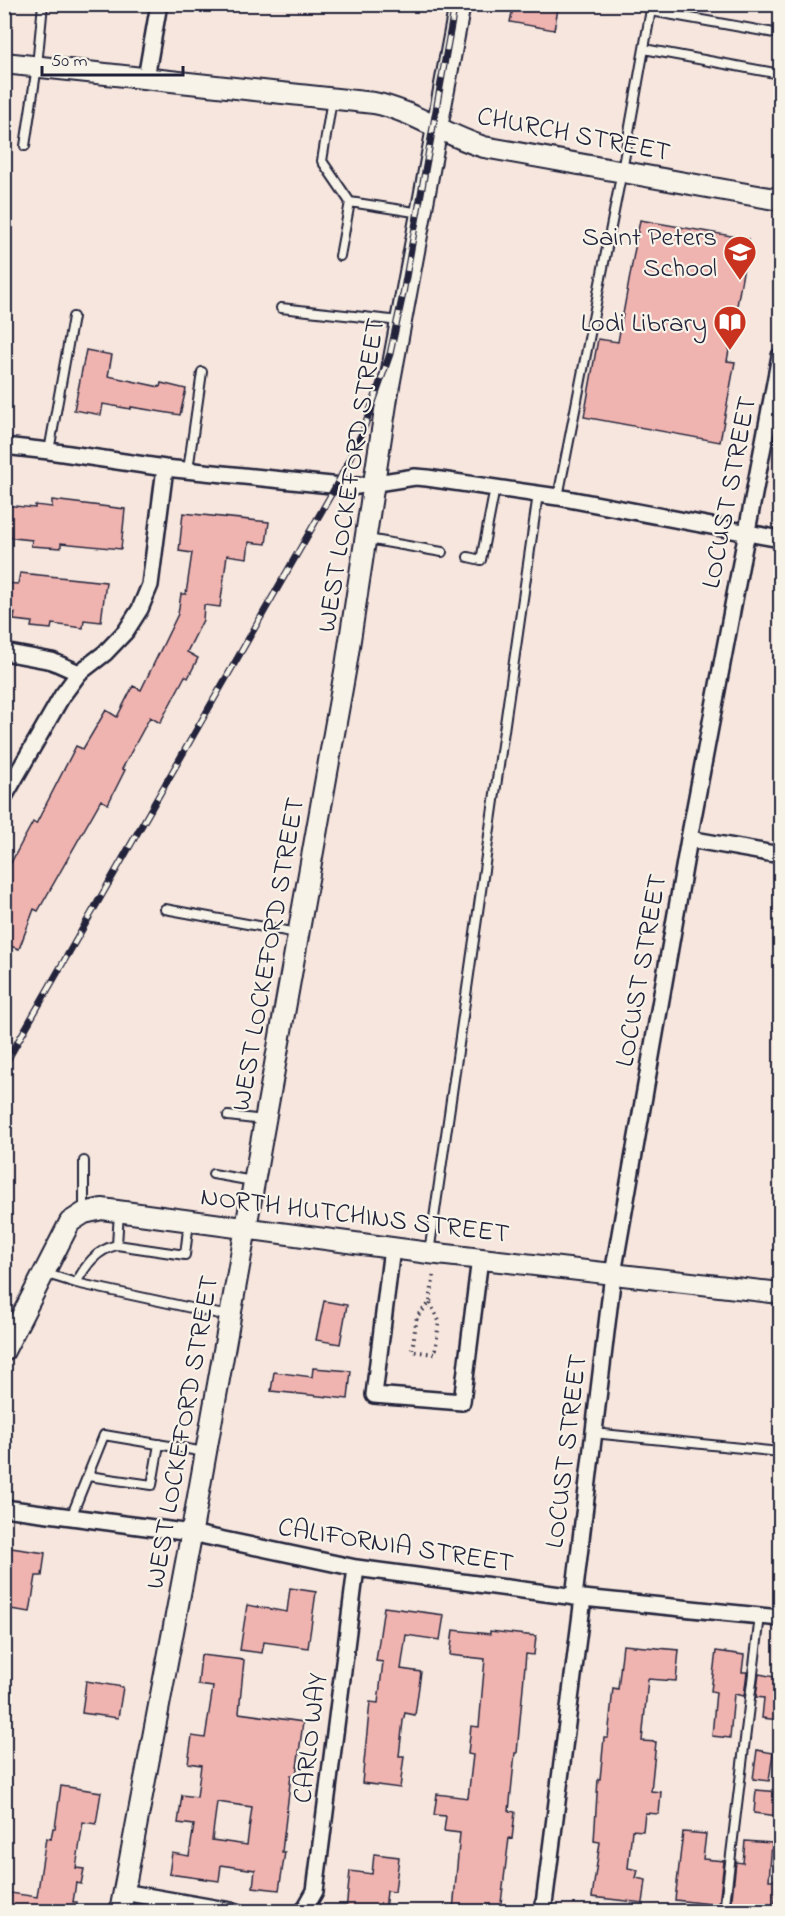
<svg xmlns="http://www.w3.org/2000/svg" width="785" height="1916" viewBox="0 0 785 1916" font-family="'Indie Flower',sans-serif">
<rect width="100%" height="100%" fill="#f6e6dd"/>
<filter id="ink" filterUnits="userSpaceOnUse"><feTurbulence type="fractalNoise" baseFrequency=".0167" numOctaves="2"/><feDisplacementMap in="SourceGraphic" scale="12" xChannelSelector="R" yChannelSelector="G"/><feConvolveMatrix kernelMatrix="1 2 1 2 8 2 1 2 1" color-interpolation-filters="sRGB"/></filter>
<g filter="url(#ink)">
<path fill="#f0b4b0" stroke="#22223b" stroke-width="1.5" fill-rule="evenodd" d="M 514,4 L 559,4 L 554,30 L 510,22 Z
M 640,220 L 749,239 L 727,361 L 735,362 L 720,442 L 584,417 L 598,339 L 618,342 Z
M 86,350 L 112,355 L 108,376 L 160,387 L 161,383 L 186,389 L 180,415 L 131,407 L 131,409 L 103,404 L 101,415 L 74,410 Z
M 52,500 L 125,509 L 121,549 L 61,543 L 61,548 L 31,546 L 32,540 L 4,537 L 4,505 L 35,508 L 35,505 L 52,507 Z
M 183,513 L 269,522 L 266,544 L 249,542 L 247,558 L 227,555 L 220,607 L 204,605 L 203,620 L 187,652 L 198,658 L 188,678 L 185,676 L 160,723 L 150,717 L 122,769 L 125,770 L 108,804 L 101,800 L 38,911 L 34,909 L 19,949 L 4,944 L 4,876 L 22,842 L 33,822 L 36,824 L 76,746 L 83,749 L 106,710 L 117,717 L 133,686 L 141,690 L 178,614 L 181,594 L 186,594 L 192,553 L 179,551 Z
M 20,573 L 106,582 L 101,622 L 84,620 L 83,628 L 52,624 L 51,629 L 31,627 L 32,622 L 14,620 L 15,613 L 4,612 L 4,583 L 18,584 Z
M 324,1301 L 347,1305 L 340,1344 L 316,1340 Z
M 313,1368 L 351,1371 L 348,1399 L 271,1391 L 274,1372 L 312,1377 Z
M 4,1547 L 45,1553 L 42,1576 L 36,1576 L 30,1612 L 4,1608 Z
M 290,1588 L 316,1592 L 308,1648 L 264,1642 L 262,1653 L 240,1650 L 247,1605 L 287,1612 Z
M 384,1607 L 444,1615 L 440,1640 L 406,1635 L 401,1669 L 421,1672 L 415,1715 L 405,1713 L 403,1721 L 399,1756 L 404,1756 L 400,1788 L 362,1783 L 370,1702 L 378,1703 L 383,1662 L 376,1661 Z
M 453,1630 L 490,1634 L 490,1631 L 536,1636 L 534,1655 L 526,1654 L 517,1753 L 515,1753 L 509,1811 L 515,1812 L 512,1839 L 509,1838 L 500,1911 L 453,1911 L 460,1833 L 444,1831 L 446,1816 L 434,1815 L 437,1794 L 468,1798 L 473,1755 L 468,1754 L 471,1726 L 479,1727 L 485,1659 L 450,1655 Z
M 623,1645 L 679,1650 L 676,1681 L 648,1679 L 642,1741 L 656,1742 L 651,1791 L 661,1792 L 659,1814 L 645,1813 L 643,1831 L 632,1830 L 628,1868 L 638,1870 L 636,1878 L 646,1880 L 643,1903 L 592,1897 L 600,1842 L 594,1841 L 598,1779 L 600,1779 L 604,1738 L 608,1738 L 613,1688 L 618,1689 Z
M 716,1651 L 744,1655 L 742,1672 L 747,1672 L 744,1696 L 734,1694 L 730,1738 L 712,1736 L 716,1692 L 711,1691 Z
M 201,1655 L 244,1660 L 239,1713 L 303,1722 L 296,1776 L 291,1775 L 282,1852 L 285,1852 L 279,1890 L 253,1887 L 255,1870 L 221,1865 L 219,1881 L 169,1874 L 172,1853 L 189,1856 L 194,1825 L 178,1823 L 182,1795 L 197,1797 L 201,1765 L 188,1763 L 192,1736 L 205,1738 L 213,1687 L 198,1685 ZM 217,1802 L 252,1807 L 247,1845 L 212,1840 Z
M 759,1674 L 780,1678 L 780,1720 L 762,1718 L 764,1698 L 756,1697 Z
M 86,1681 L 123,1687 L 118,1718 L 82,1713 Z
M 757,1750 L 773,1753 L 769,1781 L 753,1779 Z
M 61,1786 L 101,1792 L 96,1824 L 83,1822 L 76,1868 L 84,1869 L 81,1884 L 76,1883 L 73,1902 L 77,1902 L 76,1911 L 4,1911 L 4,1892 L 37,1897 L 46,1838 L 51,1839 L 53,1828 L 55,1828 Z
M 756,1790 L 780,1792 L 778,1816 L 754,1813 Z
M 683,1832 L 706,1834 L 703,1859 L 724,1861 L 719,1905 L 675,1900 Z
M 745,1841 L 772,1843 L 769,1880 L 777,1880 L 774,1911 L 735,1911 L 735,1907 L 731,1907 L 736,1862 L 743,1863 Z
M 374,1854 L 399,1857 L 395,1892 L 387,1891 L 385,1911 L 346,1911 L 350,1871 L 372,1874 Z"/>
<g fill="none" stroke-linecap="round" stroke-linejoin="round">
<defs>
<path id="service" d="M 651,11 L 780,34
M 644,49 L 780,74
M 332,99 L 322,161 L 350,202 L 421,213
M 25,146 L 37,66 L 43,4
M 340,256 L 350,202
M 281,308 L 400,321
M 49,451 L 73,317
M 188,470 L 202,372
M 558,497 L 622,171 L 652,4
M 368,539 L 442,552
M 468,557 L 481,560 L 495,488
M 165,909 L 297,933
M 228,1116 L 264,1120
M 84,1161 L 84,1211
M 213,1174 L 253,1181
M 117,1245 L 185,1255 L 189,1221
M 429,1253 L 538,494
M 44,1273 L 76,1283 L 228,1316
M 76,1283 C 86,1265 96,1250 117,1245 L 119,1212
M 593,1433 L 780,1452
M 88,1476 L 152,1485 L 159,1444
M 71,1517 L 104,1435 L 205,1452
M 724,1912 L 760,1616"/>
<path id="minor" d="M 146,78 L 159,4
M 4,446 L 49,451 L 165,468 L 351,487 L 415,477 L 427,478 L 558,497 L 780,539
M 4,652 L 52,661 L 79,673
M 4,797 L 62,696 L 79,673 L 105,653 L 126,631 L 140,609 L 150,585 L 165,468
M 689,839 L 780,855
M 392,1248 L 374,1395 L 462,1402 L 480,1258
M 4,1508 L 191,1533 L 356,1568 L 583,1598 L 780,1618
M 574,1597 L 613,1274 L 689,839 L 780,356
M 123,1892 L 237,1912
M 303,1912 L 315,1891 L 356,1568
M 543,1912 L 583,1598"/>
<path id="tertiary" d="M 4,63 L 374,103 C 414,111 446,136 484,147 L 780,200
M 4,1351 L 70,1222 L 84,1213 L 102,1209 L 429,1253 L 780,1293
M 120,1912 L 191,1536 L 346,666 L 388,391 L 460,4"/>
</defs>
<use href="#service" stroke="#22223b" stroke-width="12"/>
<use href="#minor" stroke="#22223b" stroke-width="20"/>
<use href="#tertiary" stroke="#22223b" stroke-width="24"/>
<path stroke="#22223b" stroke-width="4" stroke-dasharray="1.5 4.5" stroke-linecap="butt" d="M 430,1303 L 439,1321 L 435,1354 L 412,1351 L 417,1316 L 430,1303 L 434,1272"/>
<use href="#service" stroke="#f7f3e8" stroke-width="8"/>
<use href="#minor" stroke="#f7f3e8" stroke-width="15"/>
<use href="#tertiary" stroke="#f7f3e8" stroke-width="20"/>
<defs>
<path id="rail" d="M 4,1066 L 336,486 L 363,431 L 390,354 L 403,294 L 455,4"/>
</defs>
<use href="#rail" stroke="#22223b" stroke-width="7"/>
<use href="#rail" stroke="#f7f3e8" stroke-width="4.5" stroke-dasharray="14" stroke-linecap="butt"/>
</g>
</g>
<defs>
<symbol id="school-pin" viewBox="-11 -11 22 30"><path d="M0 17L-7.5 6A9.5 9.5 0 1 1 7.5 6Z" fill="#c8321e" stroke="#f7f3e8"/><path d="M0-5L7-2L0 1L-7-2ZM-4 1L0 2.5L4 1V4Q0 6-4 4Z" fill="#fff"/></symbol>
<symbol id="library-pin" viewBox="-11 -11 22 30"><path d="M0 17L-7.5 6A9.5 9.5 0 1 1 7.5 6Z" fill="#c8321e" stroke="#f7f3e8"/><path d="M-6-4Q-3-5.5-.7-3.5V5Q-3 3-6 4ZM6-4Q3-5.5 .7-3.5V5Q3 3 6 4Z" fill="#fff"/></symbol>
</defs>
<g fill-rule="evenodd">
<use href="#school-pin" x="721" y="233" width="38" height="52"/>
<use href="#library-pin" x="711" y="303" width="38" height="52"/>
</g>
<g text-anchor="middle" stroke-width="4.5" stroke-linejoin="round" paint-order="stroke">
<g font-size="27" fill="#22223b" stroke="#f7f3e8">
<text transform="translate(574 133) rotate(11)" y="9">CHURCH STREET</text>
<text transform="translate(350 475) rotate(-81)" y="9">WEST LOCKEFORD STREET</text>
<text transform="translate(728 492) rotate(-79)" y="9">LOCUST STREET</text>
<text transform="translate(267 954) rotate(-80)" y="9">WEST LOCKEFORD STREET</text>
<text transform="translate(640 970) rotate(-80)" y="9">LOCUST STREET</text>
<text transform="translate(355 1214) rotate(7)" y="9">NORTH HUTCHINS STREET</text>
<text transform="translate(181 1432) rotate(-80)" y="9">WEST LOCKEFORD STREET</text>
<text transform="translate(565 1451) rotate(-83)" y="9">LOCUST STREET</text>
<text transform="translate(396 1544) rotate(9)" y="9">CALIFORNIA STREET</text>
<text transform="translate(309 1738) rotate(-83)" y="9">CARLO WAY</text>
</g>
<g font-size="27" fill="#22223b" stroke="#f7f3e8" text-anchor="end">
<text x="717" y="245">Saint Peters<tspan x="717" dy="31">School</tspan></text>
<text x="707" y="331">Lodi Library</text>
</g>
</g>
<rect width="785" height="1916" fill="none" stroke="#f7f3e8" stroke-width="24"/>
<rect x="12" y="12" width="761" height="1892" fill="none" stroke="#22223b" stroke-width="2" filter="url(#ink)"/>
<path d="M42 66v9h141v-9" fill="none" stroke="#22223b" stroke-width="3"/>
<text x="51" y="66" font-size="18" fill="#22223b" stroke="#f7f3e8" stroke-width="4.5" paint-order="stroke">50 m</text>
</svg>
